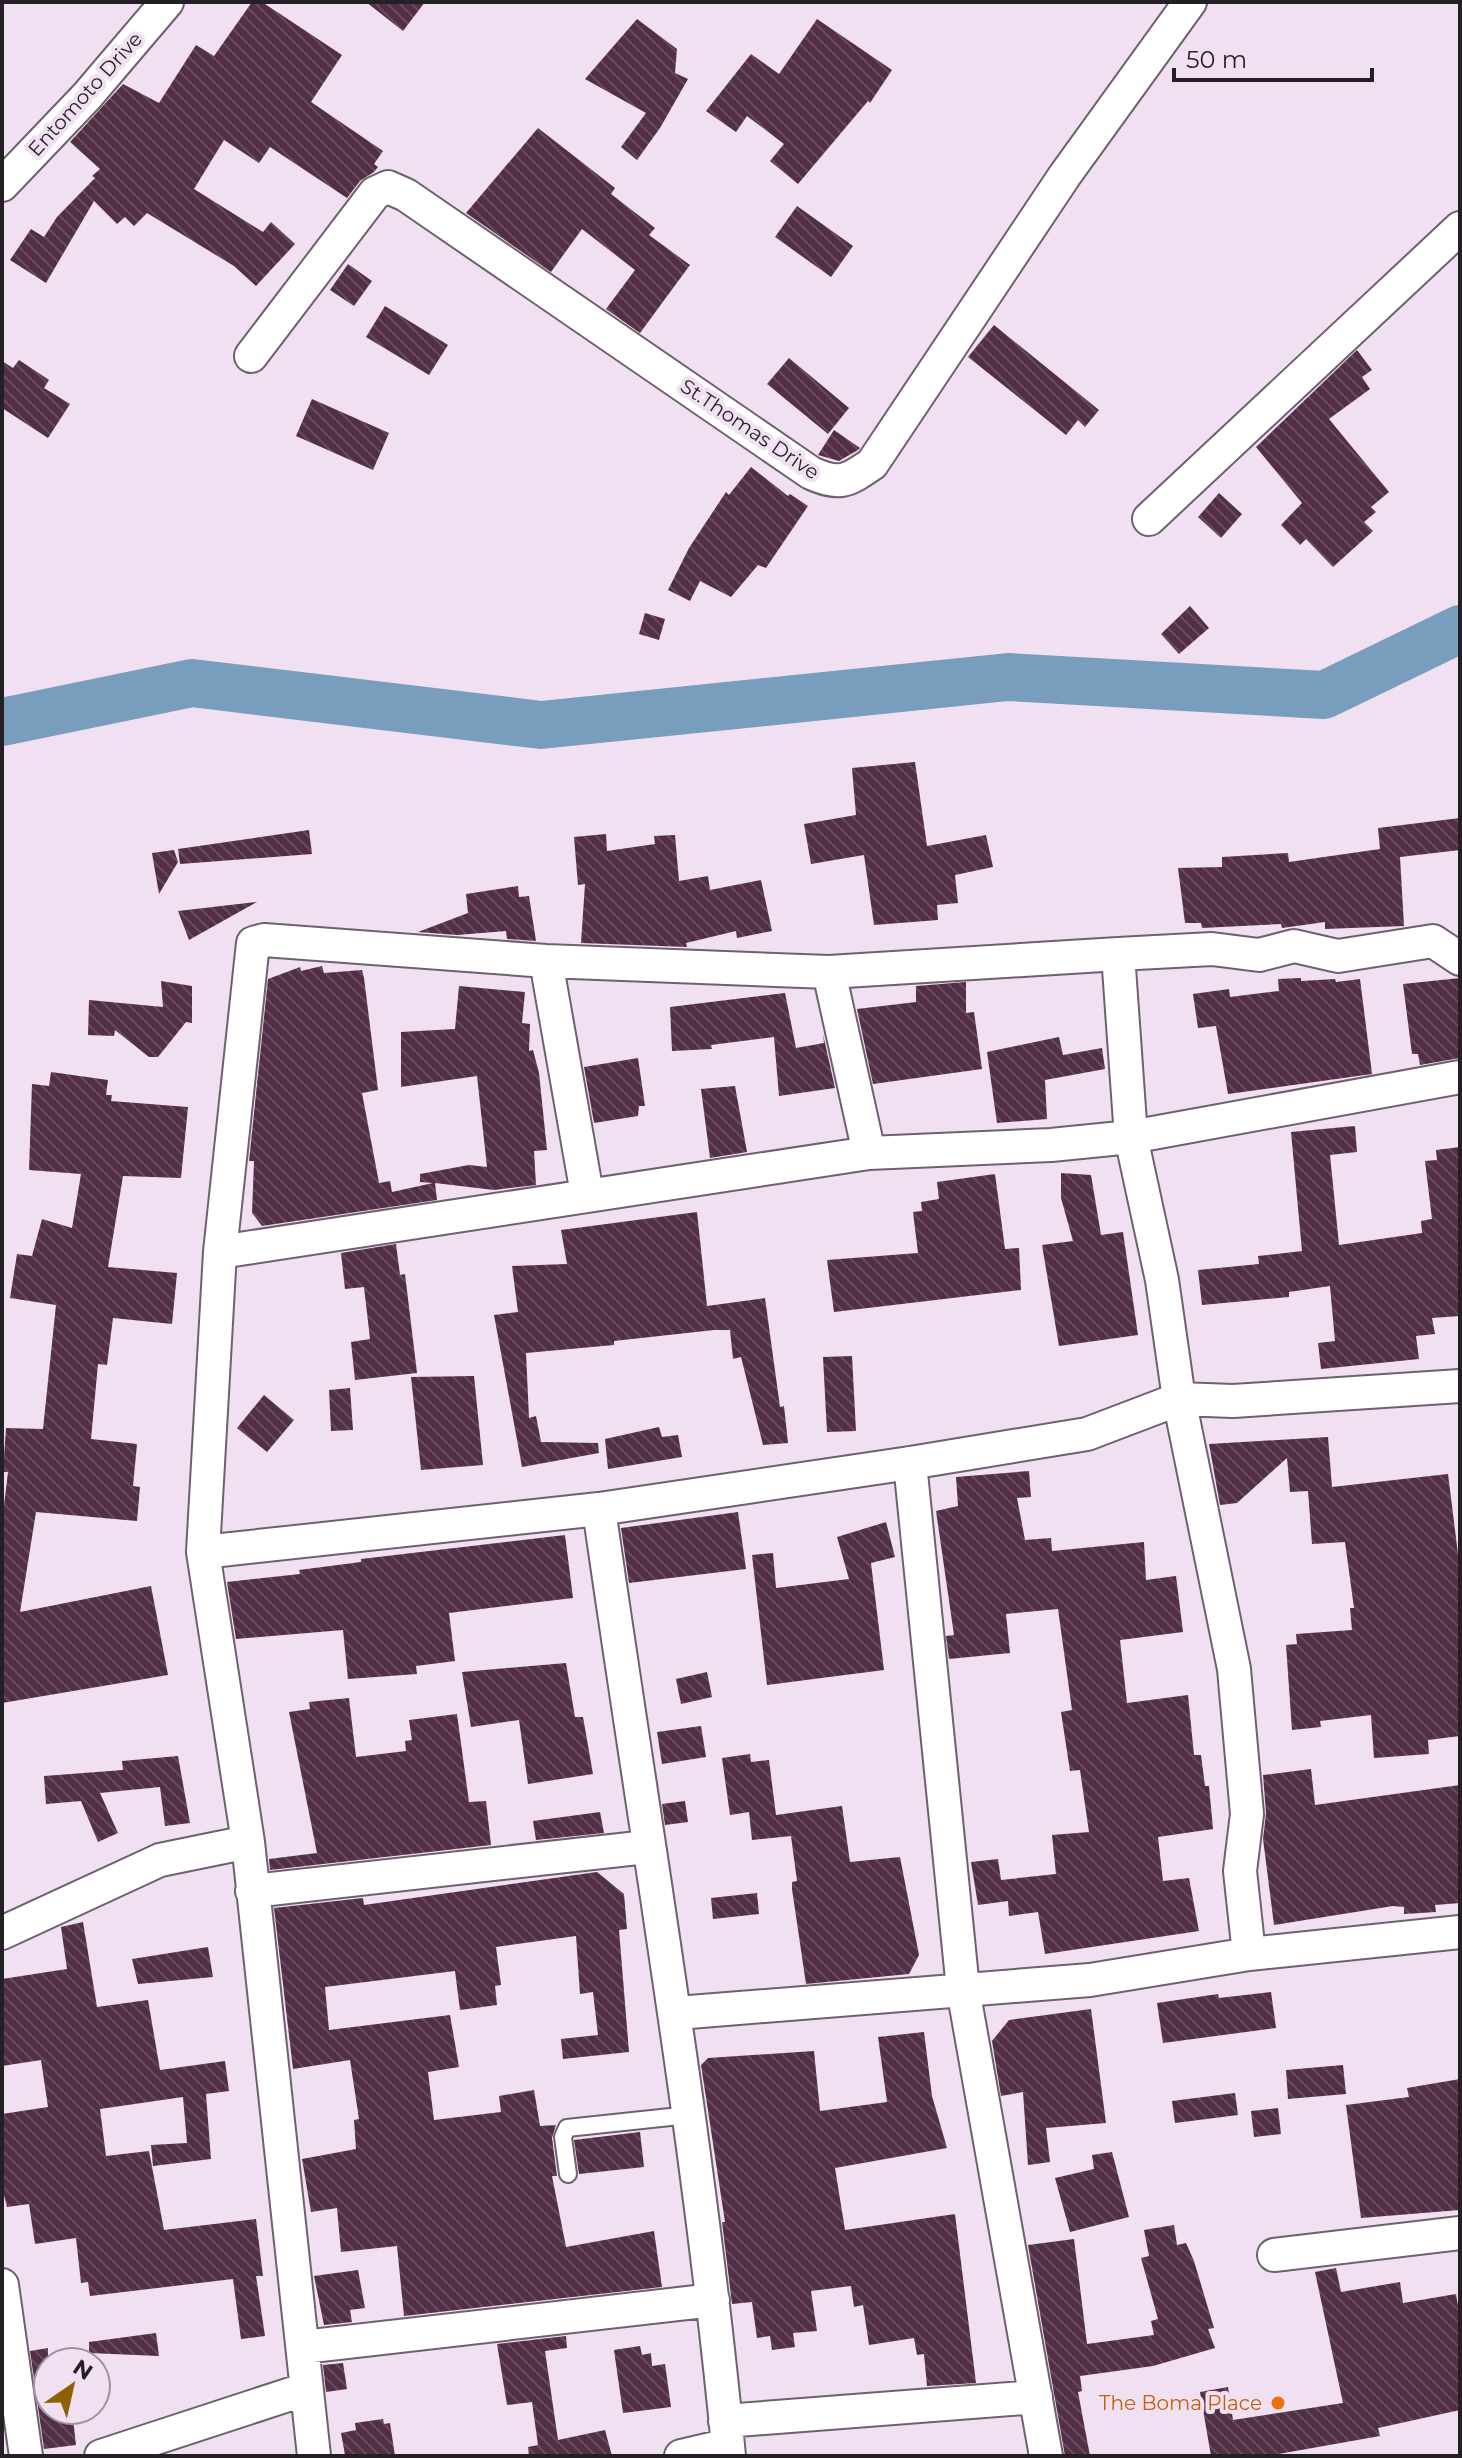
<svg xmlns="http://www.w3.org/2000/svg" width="1462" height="2458" viewBox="0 0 1462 2458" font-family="Montserrat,sans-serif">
<defs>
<pattern id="building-back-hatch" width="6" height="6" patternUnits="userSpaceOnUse" patternTransform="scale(2)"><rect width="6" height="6" fill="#522f45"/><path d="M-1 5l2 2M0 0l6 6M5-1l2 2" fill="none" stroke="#674b5d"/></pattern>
</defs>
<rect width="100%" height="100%" fill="#f1dff2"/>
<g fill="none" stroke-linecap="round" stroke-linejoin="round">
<path stroke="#799dbd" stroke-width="48" d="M 2,722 L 192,683 L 541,725 L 1008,677 L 1324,695 L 1460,629"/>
</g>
<path fill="url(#building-back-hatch)" d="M 252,2 L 262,2 L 342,55 L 311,102 L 383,151 L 374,164 L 378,167 L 374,172 L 360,181 L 347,198 L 270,147 L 259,163 L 224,140 L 194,189 L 263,232 L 271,222 L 295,244 L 256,286 L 234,266 L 147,213 L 134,226 L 125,217 L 117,224 L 94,201 L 46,283 L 10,260 L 31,229 L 44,237 L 57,217 L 95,178 L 92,176 L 100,169 L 70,142 L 123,84 L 159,103 L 196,45 L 214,56 Z
M 366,2 L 425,2 L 403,31 Z
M 637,19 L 677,49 L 675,73 L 688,79 L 660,128 L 637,160 L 621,147 L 646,113 L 585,79 Z
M 817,19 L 892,70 L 870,103 L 868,101 L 798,184 L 770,161 L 784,144 L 747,116 L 736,132 L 706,111 L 751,54 L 779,74 Z
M 538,128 L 615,188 L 611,194 L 655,228 L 649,235 L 690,265 L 640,333 L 606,309 L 635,270 L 582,229 L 551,272 L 466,213 Z
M 797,206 L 853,246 L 831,277 L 775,237 Z
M 348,264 L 372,281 L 354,306 L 330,290 Z
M 385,306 L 448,345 L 429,375 L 366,337 Z
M 994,325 L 1099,410 L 1085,427 L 1078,420 L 1066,435 L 968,357 Z
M 1357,350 L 1372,370 L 1362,377 L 1370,389 L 1329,419 L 1389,492 L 1371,507 L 1376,512 L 1364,522 L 1373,531 L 1333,567 L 1306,539 L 1300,545 L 1281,525 L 1302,503 L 1256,447 Z
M 789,358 L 849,408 L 828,434 L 767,384 Z
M 19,360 L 49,380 L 44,388 L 70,404 L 48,438 L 2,408 L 2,361 L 13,368 Z
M 312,399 L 389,433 L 373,470 L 296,436 Z
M 834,430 L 860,448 L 858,450 L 839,461 L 818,455 Z
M 751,467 L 788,496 L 790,494 L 808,506 L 766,568 L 758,565 L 731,597 L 700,581 L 690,601 L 668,590 L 689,548 L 726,492 L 729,495 Z
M 1219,493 L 1242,514 L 1221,538 L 1198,517 Z
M 1190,606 L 1209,628 L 1179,654 L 1161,634 Z
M 645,613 L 665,619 L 659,640 L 639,634 Z
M 915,762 L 927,846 L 986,835 L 993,867 L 955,875 L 958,903 L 937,905 L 938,920 L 874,925 L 864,855 L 811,864 L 804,824 L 856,815 L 852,768 Z
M 1460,818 L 1460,850 L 1400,857 L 1404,926 L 1325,929 L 1325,922 L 1282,928 L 1281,924 L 1202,928 L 1201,923 L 1185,923 L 1178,868 L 1222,867 L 1222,857 L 1288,853 L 1289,862 L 1380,849 L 1378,828 Z
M 309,830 L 312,854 L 180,864 L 178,849 Z
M 606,834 L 607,851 L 655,844 L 654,836 L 675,835 L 679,881 L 708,876 L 710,890 L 761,880 L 772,931 L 737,938 L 736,931 L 686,943 L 687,947 L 581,943 L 585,884 L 578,885 L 574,837 Z
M 174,850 L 178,862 L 159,894 L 152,853 Z
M 518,886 L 519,897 L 529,896 L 536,941 L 507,939 L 506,931 L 457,935 L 418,932 L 468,913 L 466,894 Z
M 257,902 L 189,940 L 178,911 Z
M 322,966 L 324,973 L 362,970 L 364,978 L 378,1090 L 362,1093 L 379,1183 L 390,1181 L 392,1192 L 433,1183 L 420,1182 L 420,1174 L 469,1165 L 487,1167 L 477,1076 L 401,1087 L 401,1032 L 455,1029 L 459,986 L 525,992 L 522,1023 L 530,1024 L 529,1051 L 533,1050 L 539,1073 L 547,1150 L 534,1151 L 536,1185 L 494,1190 L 435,1183 L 437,1200 L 262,1226 L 252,1213 L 254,1161 L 249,1161 L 268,979 L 300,967 L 301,971 Z
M 1301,978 L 1301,981 L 1335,979 L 1336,982 L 1360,979 L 1372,1074 L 1228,1094 L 1216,1026 L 1198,1028 L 1193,994 L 1229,989 L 1230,997 L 1279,991 L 1278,979 Z
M 1460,978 L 1460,1058 L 1420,1065 L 1418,1054 L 1412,1054 L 1403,984 Z
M 161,981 L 192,986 L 192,1023 L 186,1022 L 158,1057 L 149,1057 L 115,1030 L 114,1036 L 88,1035 L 89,1000 L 163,1007 Z
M 966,982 L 966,1013 L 974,1012 L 982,1069 L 873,1084 L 857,1009 L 916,1002 L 916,986 Z
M 785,993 L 796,1048 L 824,1043 L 823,1034 L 835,1088 L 779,1096 L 774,1037 L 711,1045 L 712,1049 L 672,1051 L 670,1007 Z
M 1059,1037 L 1063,1055 L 1102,1048 L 1105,1069 L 1045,1080 L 1047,1119 L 997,1123 L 987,1052 Z
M 638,1058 L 645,1106 L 639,1106 L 638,1116 L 594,1123 L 584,1067 Z
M 51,1072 L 108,1080 L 106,1095 L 112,1095 L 111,1101 L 188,1107 L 181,1178 L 123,1176 L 108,1267 L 177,1273 L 172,1324 L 113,1318 L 107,1365 L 98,1364 L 91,1439 L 137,1444 L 133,1486 L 140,1487 L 137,1521 L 36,1512 L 20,1612 L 151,1586 L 168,1675 L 2,1703 L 2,1522 L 8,1472 L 3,1472 L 6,1428 L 43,1429 L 56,1305 L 10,1298 L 17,1254 L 32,1256 L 42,1219 L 72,1228 L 81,1174 L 29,1170 L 32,1084 L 49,1086 Z
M 735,1086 L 747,1152 L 710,1158 L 701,1089 Z
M 1355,1126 L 1357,1152 L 1330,1155 L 1339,1245 L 1422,1233 L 1421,1221 L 1432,1219 L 1425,1161 L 1437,1160 L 1436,1150 L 1460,1147 L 1460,1316 L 1432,1318 L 1435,1334 L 1416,1336 L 1419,1359 L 1321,1369 L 1318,1343 L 1335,1341 L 1330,1286 L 1289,1292 L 1289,1297 L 1202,1305 L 1198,1270 L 1259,1264 L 1258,1256 L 1302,1251 L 1291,1132 Z
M 1061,1173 L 1091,1175 L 1101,1235 L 1123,1232 L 1138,1335 L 1059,1346 L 1042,1245 L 1073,1241 L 1061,1198 Z
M 995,1174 L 1005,1249 L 1019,1248 L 1021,1290 L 834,1312 L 827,1260 L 918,1253 L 913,1212 L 922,1211 L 921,1202 L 939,1199 L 937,1182 Z
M 697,1212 L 707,1306 L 765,1298 L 780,1407 L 784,1406 L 788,1443 L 763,1445 L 741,1357 L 733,1359 L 730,1330 L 714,1330 L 614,1341 L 614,1345 L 526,1353 L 529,1418 L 536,1416 L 541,1442 L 598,1443 L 599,1453 L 522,1467 L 494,1315 L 518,1312 L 512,1266 L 567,1264 L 561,1230 Z
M 396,1244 L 400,1275 L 405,1274 L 417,1373 L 355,1380 L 351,1342 L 370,1339 L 364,1287 L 345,1289 L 341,1253 Z
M 852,1356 L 856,1431 L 827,1432 L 823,1357 Z
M 474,1376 L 483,1465 L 421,1470 L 411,1377 Z
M 350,1388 L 353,1430 L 331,1431 L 329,1390 Z
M 264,1395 L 294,1420 L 267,1452 L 237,1428 Z
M 659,1427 L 662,1437 L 678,1435 L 682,1457 L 608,1469 L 605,1439 Z
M 1328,1437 L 1332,1487 L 1448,1474 L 1460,1570 L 1460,1736 L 1428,1740 L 1429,1754 L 1374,1758 L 1371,1715 L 1320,1721 L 1321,1727 L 1292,1730 L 1286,1645 L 1297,1644 L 1296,1634 L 1352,1630 L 1350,1608 L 1354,1608 L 1345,1542 L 1312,1544 L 1308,1491 L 1290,1492 L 1287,1458 L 1237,1503 L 1220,1505 L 1209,1444 Z
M 1029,1471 L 1031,1497 L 1017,1498 L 1025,1540 L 1051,1538 L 1052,1551 L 1144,1542 L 1146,1580 L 1176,1576 L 1183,1632 L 1120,1640 L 1127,1703 L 1188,1695 L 1194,1755 L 1201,1755 L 1205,1786 L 1209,1786 L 1213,1829 L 1158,1837 L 1163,1881 L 1189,1878 L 1199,1931 L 1045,1954 L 1038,1912 L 1009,1916 L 1008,1901 L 978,1905 L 971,1862 L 998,1859 L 1001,1880 L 1056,1874 L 1052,1835 L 1089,1832 L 1080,1770 L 1070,1771 L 1061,1712 L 1072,1710 L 1058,1609 L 1006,1614 L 1010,1653 L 949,1659 L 946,1636 L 954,1635 L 936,1511 L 958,1506 L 956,1477 Z
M 738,1512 L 746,1569 L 629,1583 L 621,1528 Z
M 886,1522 L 895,1557 L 871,1563 L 884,1670 L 767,1685 L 752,1555 L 773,1553 L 776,1588 L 849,1579 L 837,1537 Z
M 565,1535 L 573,1598 L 449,1613 L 455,1661 L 416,1666 L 417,1674 L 348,1679 L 343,1630 L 236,1639 L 227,1582 L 300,1574 L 299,1570 L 361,1562 L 361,1559 Z
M 566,1663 L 575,1717 L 583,1717 L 593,1774 L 528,1784 L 519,1720 L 471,1727 L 462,1672 Z
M 707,1672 L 712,1697 L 681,1704 L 676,1679 Z
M 349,1698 L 356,1757 L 406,1751 L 405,1741 L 412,1740 L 409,1720 L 457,1714 L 469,1802 L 486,1801 L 491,1845 L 270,1870 L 269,1859 L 317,1853 L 289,1712 L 310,1709 L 309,1702 Z
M 701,1726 L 706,1757 L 662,1764 L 657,1732 Z
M 750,1754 L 751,1762 L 769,1760 L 776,1815 L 842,1806 L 850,1862 L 900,1857 L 919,1955 L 909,1974 L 806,1984 L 792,1889 L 792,1882 L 797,1881 L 791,1836 L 752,1840 L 749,1812 L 730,1815 L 722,1758 Z
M 178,1756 L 190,1823 L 165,1826 L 160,1787 L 100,1793 L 118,1833 L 98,1842 L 81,1801 L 46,1804 L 44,1776 L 123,1770 L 122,1761 Z
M 1311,1769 L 1315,1805 L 1460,1785 L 1460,1903 L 1435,1905 L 1436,1912 L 1404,1914 L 1404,1907 L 1393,1906 L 1274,1925 L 1263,1839 L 1266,1813 L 1263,1775 Z
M 685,1801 L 688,1822 L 665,1825 L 662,1804 Z
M 600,1812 L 604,1833 L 536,1840 L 533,1821 Z
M 597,1872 L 624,1894 L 627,1929 L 619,1930 L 629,2052 L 563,2059 L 561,2039 L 598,2035 L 593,1992 L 580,1994 L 576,1936 L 496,1947 L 501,1985 L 495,1986 L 497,2005 L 460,2010 L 455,1971 L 325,1987 L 329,2030 L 450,2015 L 459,2067 L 428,2072 L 434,2120 L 501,2112 L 499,2096 L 534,2090 L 540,2126 L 556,2125 L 552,2138 L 557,2176 L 552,2176 L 566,2247 L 654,2231 L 662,2287 L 404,2316 L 397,2246 L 341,2252 L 337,2208 L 311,2212 L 302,2159 L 356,2149 L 354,2120 L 359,2119 L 350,2060 L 293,2069 L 274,1908 L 363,1898 L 364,1905 Z
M 757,1893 L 759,1914 L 713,1919 L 711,1898 Z
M 83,1922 L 97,2007 L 148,2000 L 160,2070 L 225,2061 L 229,2091 L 206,2094 L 211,2159 L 153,2166 L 151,2145 L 187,2143 L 183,2097 L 100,2109 L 106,2156 L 149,2151 L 164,2230 L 256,2219 L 263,2276 L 256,2276 L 265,2336 L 241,2339 L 233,2279 L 90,2296 L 88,2282 L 81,2283 L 76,2238 L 35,2244 L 29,2204 L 7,2207 L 2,2187 L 2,2114 L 48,2107 L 41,2060 L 2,2066 L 2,1979 L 67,1969 L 61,1927 Z
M 208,1947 L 213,1977 L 138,1984 L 132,1959 Z
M 1271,1992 L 1276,2028 L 1163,2043 L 1157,2003 L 1218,1994 L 1219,1998 Z
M 1091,2009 L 1106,2123 L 1046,2128 L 1050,2162 L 1028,2165 L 1023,2092 L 1001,2096 L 992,2041 L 1009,2020 Z
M 924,2032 L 932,2096 L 947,2148 L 835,2168 L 845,2230 L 955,2214 L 976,2383 L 927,2386 L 924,2354 L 917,2355 L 914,2338 L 869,2345 L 863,2305 L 854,2307 L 851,2286 L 811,2291 L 817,2331 L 793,2333 L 795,2347 L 772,2350 L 770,2336 L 757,2338 L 752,2302 L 732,2304 L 722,2222 L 725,2222 L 701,2065 L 708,2058 L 814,2051 L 820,2111 L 887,2102 L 878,2037 Z
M 1343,2065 L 1346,2094 L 1288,2099 L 1286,2070 Z
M 1460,2079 L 1460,2210 L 1361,2218 L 1346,2105 L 1409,2097 L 1407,2088 Z
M 1235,2093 L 1238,2115 L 1175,2123 L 1172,2101 Z
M 1278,2108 L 1281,2134 L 1254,2137 L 1251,2111 Z
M 640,2132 L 644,2167 L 579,2174 L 574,2140 Z
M 1112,2152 L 1129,2217 L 1070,2232 L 1055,2178 L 1094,2169 L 1092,2155 Z
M 1174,2225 L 1177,2245 L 1186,2243 L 1194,2261 L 1214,2328 L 1208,2329 L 1215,2348 L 1153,2366 L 1080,2376 L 1082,2391 L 1078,2392 L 1090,2456 L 1065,2456 L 1028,2245 L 1074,2239 L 1087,2344 L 1154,2335 L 1151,2321 L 1158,2319 L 1141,2258 L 1149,2256 L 1144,2230 Z
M 1336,2268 L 1341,2292 L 1400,2282 L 1403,2303 L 1456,2294 L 1460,2317 L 1460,2410 L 1378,2428 L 1380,2436 L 1267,2456 L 1211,2456 L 1200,2392 L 1228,2387 L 1233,2420 L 1343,2403 L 1315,2272 Z
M 358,2270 L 365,2308 L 350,2310 L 352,2322 L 324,2325 L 314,2276 Z
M 156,2333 L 159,2356 L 89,2353 L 89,2342 Z
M 566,2336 L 567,2348 L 545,2351 L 558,2440 L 605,2430 L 612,2456 L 529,2456 L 528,2447 L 538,2445 L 532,2402 L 507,2405 L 497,2344 Z
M 640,2346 L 642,2355 L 651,2353 L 652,2366 L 665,2364 L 671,2407 L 623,2413 L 614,2350 Z
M 48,2348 L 48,2410 L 72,2410 L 76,2445 L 44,2449 L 30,2351 Z
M 343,2363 L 347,2389 L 326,2392 L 323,2365 Z
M 383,2419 L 384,2424 L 390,2423 L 395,2456 L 345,2455 L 341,2433 L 356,2430 L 355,2423 Z"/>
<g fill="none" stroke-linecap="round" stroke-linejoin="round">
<defs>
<path id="lane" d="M 568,2174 L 563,2137 L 567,2128 L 689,2115"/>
<path id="street" d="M 2,185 L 87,96 L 167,2
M 251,356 L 375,193 L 388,187 L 406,195 L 811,473 C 840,486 847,481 872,464 L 1065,175 L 1190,2
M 1149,519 L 1460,228
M 546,961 L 587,1194
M 829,972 L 869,1153
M 220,1252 L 869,1153 L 1051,1145 L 1131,1137 L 1460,1077
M 910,1463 L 963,1989 L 1046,2456
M 599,1509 C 644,1825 699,2139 729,2456
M 203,1552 L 599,1509 L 910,1463 L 1087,1434 L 1179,1399 L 1233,1401 L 1460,1386
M 252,1891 L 647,1847
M 2,1933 L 160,1860 L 248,1842
M 1249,1954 L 1240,1871 L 1247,1814 L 1234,1669 L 1179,1399 L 1162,1280 L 1131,1137 L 1118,954 L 1212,949 L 1259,955 L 1294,946 L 1338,956 L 1433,941 L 1460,959
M 677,2013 L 1090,1980 L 1249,1954 L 1460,1932
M 1274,2255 L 1460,2233
M 2,2285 L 26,2456
M 303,2347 L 713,2300
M 725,2421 L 1036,2397
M 101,2456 L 306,2389
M 314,2456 L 248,1842 L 203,1552 L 220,1252 L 253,943 L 264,940 L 546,961 L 829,972 L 1118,954
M 681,2456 L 728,2445"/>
</defs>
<use href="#lane" stroke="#6f6070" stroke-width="20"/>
<use href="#street" stroke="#6f6070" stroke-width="36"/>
<use href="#lane" stroke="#fff" stroke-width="16"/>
<use href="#street" stroke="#fff" stroke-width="32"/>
</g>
<circle fill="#e8710a" stroke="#f1dff2" stroke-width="3" cx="1278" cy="2403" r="8"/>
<g text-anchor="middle" stroke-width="8" stroke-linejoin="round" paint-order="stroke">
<g font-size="20" fill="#241e25" stroke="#f1dff2">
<text transform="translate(85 94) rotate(-48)" y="7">Entomoto Drive</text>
<text transform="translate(750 429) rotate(34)" y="7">St.Thomas Drive</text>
</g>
<g font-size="20" fill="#c56008" stroke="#f1dff2" text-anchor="end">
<text x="1262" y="2410">The Boma Place</text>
</g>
</g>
<rect width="1462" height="2458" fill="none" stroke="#241e25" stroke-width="8"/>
<g transform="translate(72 2386) rotate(34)"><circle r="38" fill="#f1dff2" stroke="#9f92a0" stroke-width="2"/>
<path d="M0-6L14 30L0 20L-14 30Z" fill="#8e6107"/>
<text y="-12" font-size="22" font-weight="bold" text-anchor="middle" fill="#241e25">N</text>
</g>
<path d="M1174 68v12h198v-12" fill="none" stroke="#241e25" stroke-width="4"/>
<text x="1186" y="68" font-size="24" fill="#241e25" stroke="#f1dff2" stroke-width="6" paint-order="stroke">50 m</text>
</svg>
